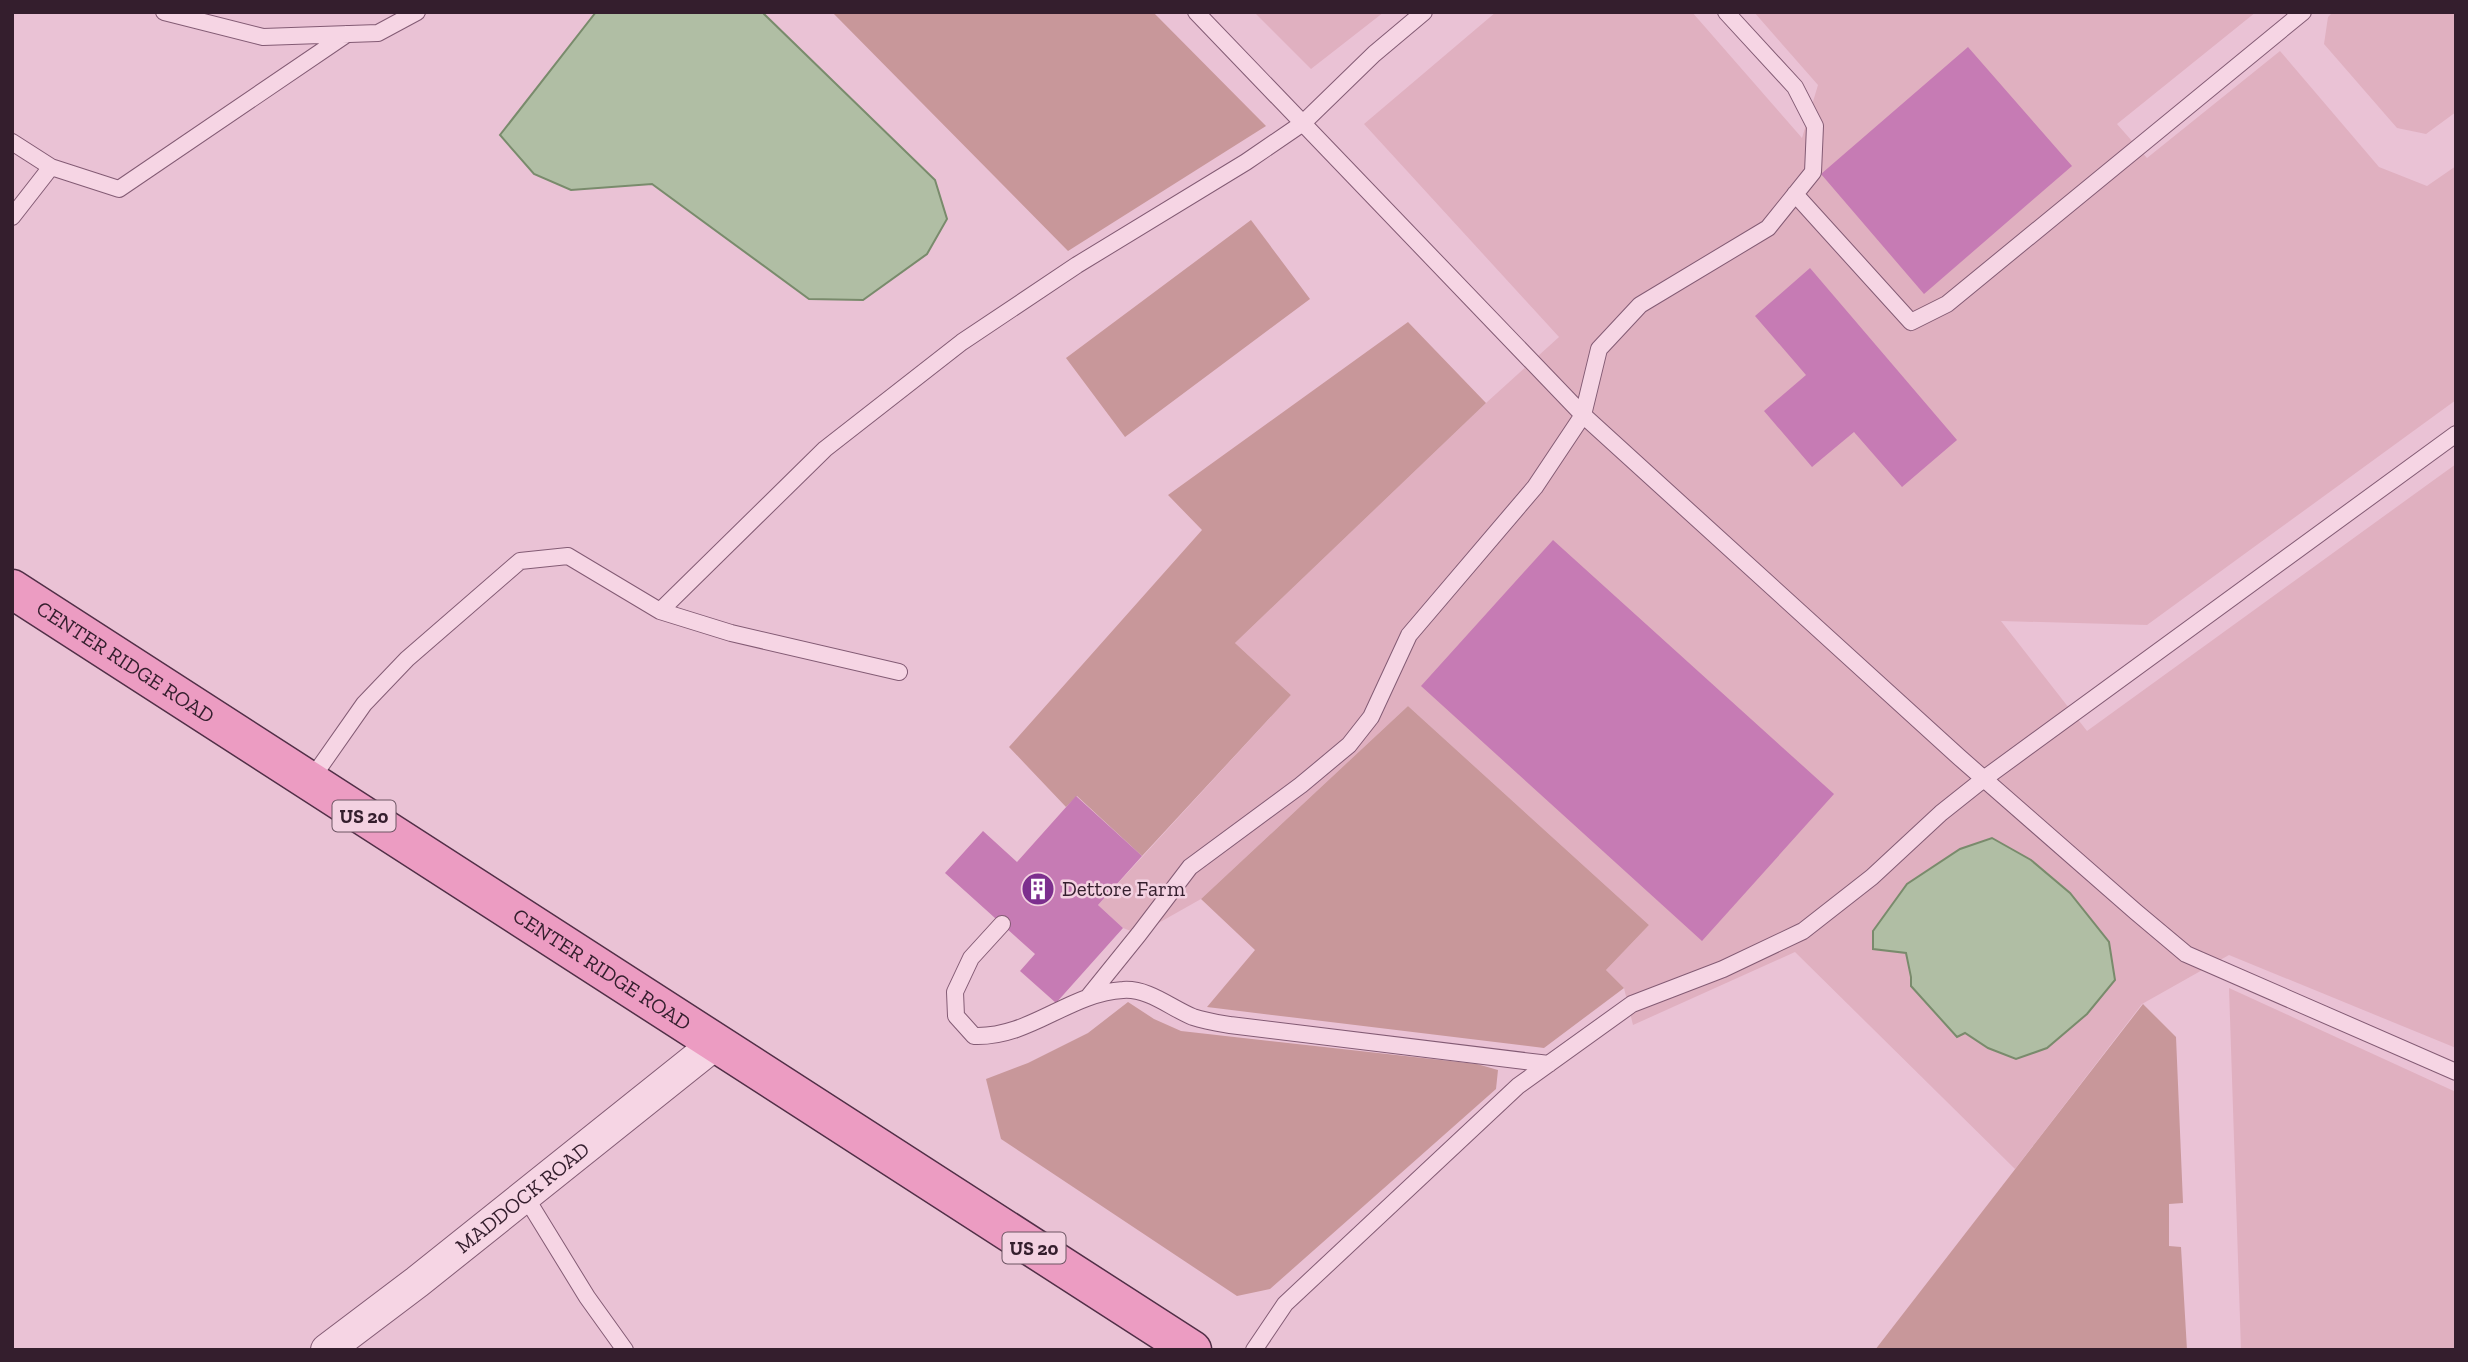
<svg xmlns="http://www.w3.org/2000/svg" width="2468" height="1362" viewBox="0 0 2468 1362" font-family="'Zilla Slab',serif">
<rect width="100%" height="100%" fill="#eac2d5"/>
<path fill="#e0b0c0" d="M 1254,12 L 1384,12 L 1311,69 Z
M 1496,12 L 1692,12 L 1802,138 L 1818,85 L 1754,12 L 2256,12 L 2117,124 L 2147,158 L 2280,51 L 2379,167 L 2427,186 L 2456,166 L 2456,400 L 2147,625 L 2001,621 L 2087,731 L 2456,464 L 2456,1048 L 2229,955 L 2142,1004 L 2015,1169 L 1795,952 L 1633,1025 L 1624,988 L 1606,970 L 1649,925 L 1408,706 L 1201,899 L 1139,934 L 1123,928 L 1098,905 L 1291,695 L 1235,643 L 1486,403 L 1559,337 L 1364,124 Z
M 2333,12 L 2456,12 L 2456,112 L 2426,134 L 2397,128 L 2324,44 L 2328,17 Z
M 2229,988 L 2456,1092 L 2456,1350 L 2241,1350 Z"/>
<path fill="#c8979a" d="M 832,12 L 1153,12 L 1266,126 L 1068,251 Z
M 1251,220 L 1310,299 L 1125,437 L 1066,358 Z
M 1408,322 L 1486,403 L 1235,643 L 1291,695 L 1142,856 L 1077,796 L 1066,807 L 1009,747 L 1202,530 L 1168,495 Z
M 1408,706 L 1649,925 L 1606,970 L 1624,988 L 1544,1048 L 1207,1007 L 1255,950 L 1201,899 Z
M 1128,1002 L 1154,1019 L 1181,1031 L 1477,1064 L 1498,1070 L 1496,1089 L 1270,1289 L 1237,1296 L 1001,1139 L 986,1079 L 1028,1063 L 1088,1033 Z
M 2143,1004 L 2176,1037 L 2183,1203 L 2169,1204 L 2169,1246 L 2181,1247 L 2187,1350 L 1875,1350 Z"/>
<path fill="#b0bea4" stroke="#798b6c" stroke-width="2" d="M 596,12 L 762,12 L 935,180 L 947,219 L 927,254 L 863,300 L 809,299 L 652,184 L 571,190 L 534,174 L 500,135 Z
M 1992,838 L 2031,860 L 2070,893 L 2109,942 L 2115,980 L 2087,1014 L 2047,1048 L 2016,1059 L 1988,1048 L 1965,1033 L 1957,1037 L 1911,986 L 1911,977 L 1906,953 L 1873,949 L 1873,931 L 1907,884 L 1960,849 Z"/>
<path fill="#c67bb4" d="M 1968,47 L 2072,166 L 1924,294 L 1821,174 Z
M 1810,268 L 1957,440 L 1902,487 L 1854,432 L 1812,467 L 1764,411 L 1806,375 L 1755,316 Z
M 1553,540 L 1834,794 L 1702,941 L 1421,686 Z
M 1076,796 L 1142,856 L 1098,905 L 1123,928 L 1056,1003 L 1020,971 L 1035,954 L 945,873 L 983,831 L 1017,862 Z"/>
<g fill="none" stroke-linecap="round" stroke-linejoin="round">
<defs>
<path id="service" d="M 164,12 L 263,37 L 378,33 L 417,12
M 1196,12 L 1583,415 L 1959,757 L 2136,912 L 2186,954 L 2456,1072
M 12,142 L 51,167 L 12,217
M 51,167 L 119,189 L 347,34
M 1795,194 L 1911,322 L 1947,304 L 2303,12
M 660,611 L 825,449 L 962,342 L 1077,265 L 1246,162 L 1303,123 L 1374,54 L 1424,12
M 310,781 L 364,704 L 407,659 L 520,561 L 568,556 L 660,611 L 731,633 L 899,672
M 1002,924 L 971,958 L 955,992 L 956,1016 L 974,1036 C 1030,1038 1069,993 1123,990 C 1148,988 1171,1008 1193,1017 C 1205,1021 1218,1023 1230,1025 L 1549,1064
M 1089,996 L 1139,934 L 1190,867 L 1301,785 L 1349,745 L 1371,717 L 1409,635 L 1535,487 L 1583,415 L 1599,349 L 1640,305 L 1768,228 L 1813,172 L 1815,126 L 1795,87 L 1726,12
M 525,1196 L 587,1297 L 625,1350
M 1254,1350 L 1285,1304 L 1518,1086 L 1632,1004 L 1723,969 L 1803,931 L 1872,877 L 1941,813 L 1985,778 L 2456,434"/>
<g id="minor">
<path id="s1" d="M 327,1350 L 417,1282 L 716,1043"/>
</g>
<g id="primary">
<path id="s2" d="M 12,589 L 1192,1350"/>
</g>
</defs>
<use href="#service" stroke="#835b74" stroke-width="18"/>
<use href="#minor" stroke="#835b74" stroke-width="34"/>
<use href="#primary" stroke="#512f47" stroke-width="41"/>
<use href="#service" stroke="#f6d5e4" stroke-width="16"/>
<use href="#minor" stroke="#f6d5e4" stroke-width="32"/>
<use href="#primary" stroke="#ec9cc2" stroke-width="38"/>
</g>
<defs>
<symbol id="building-disc" viewBox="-11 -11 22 22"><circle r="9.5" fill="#7d2f8e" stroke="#f3d1e1"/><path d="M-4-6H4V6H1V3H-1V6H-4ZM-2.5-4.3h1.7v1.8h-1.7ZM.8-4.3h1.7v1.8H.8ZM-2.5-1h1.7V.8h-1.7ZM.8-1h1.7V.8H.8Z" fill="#fff"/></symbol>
</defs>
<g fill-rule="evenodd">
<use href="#building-disc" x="1019" y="870" width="38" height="38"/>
</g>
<g text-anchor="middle" stroke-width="5" stroke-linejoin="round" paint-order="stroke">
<g fill="#f3d1e1" stroke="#6d5463" stroke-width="2">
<rect x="332.5" y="800.5" width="63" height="31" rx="5"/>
<rect x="1002.5" y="1232.5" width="63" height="31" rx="5"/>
</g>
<g font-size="19" font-weight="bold" fill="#341e2d">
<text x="364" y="823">US 20</text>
<text x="1034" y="1255">US 20</text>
</g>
<g font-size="21" fill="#341e2d" stroke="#f3d1e1">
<text dy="7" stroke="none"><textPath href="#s2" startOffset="135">CENTER RIDGE ROAD</textPath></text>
<text dy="7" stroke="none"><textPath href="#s2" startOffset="702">CENTER RIDGE ROAD</textPath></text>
<text dy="7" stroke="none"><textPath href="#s1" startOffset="248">MADDOCK ROAD</textPath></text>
</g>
<g font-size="21" fill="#341e2d" stroke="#f3d1e1" text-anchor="start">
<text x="1062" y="896">Dettore Farm</text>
</g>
</g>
<rect width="2468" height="1362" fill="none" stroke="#341e2d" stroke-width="28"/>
</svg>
